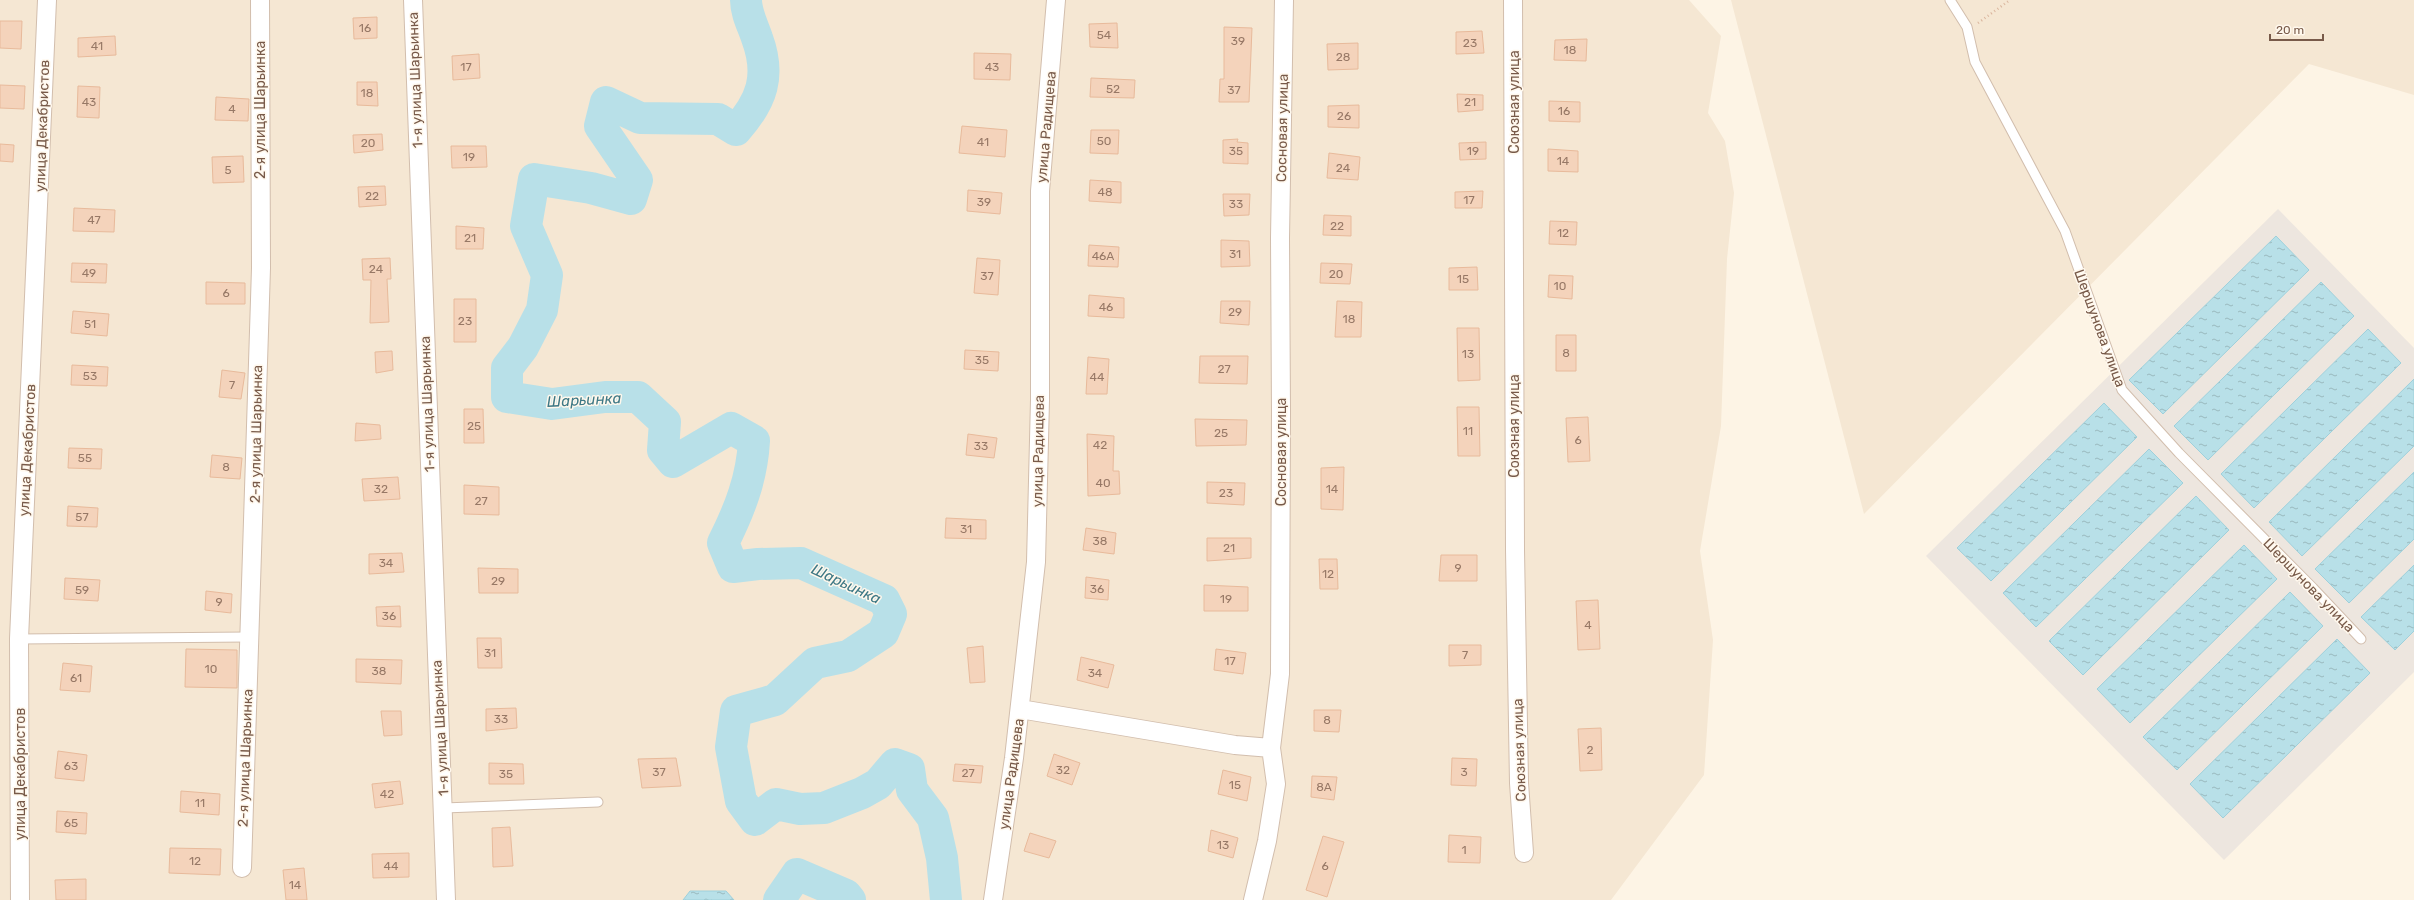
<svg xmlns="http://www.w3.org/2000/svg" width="2414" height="900" viewBox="0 0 2414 900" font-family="Rubik,sans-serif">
<defs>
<pattern id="water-ripples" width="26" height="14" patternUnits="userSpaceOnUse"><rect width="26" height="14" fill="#b8e0e8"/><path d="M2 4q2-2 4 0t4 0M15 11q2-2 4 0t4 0" fill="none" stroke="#9ab9be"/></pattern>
</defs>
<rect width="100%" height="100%" fill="#fdf4e5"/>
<path fill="#f5e7d3" d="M 0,0 L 1689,0 L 1721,36 L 1708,113 L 1725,141 L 1734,193 L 1727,259 L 1721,426 L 1700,551 L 1713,640 L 1704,775 L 1611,900 L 0,900 Z
M 1731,0 L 2414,0 L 2414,95 L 2309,64 L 1864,514 Z"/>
<path fill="#ede6df" d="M 2278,209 L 2414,348 L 2414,672 L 2224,860 L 1926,556 Z"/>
<path fill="url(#water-ripples)" stroke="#9ed0db" d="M 2276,236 L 2309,270 L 2163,414 L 2129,380 Z
M 2321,282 L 2354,316 L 2208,460 L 2174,426 Z
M 2368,329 L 2401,363 L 2254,508 L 2221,474 Z
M 2414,379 L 2414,446 L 2302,556 L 2269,522 Z
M 2104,403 L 2137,437 L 1991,581 L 1957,548 Z
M 2149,449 L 2183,483 L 2036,627 L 2003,593 Z
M 2414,472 L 2414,539 L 2349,603 L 2315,569 Z
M 2196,496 L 2229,530 L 2083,675 L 2049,641 Z
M 2244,545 L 2277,579 L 2130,723 L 2097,689 Z
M 2414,565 L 2414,631 L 2395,650 L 2361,617 Z
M 2290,592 L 2323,626 L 2177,770 L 2143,737 Z
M 2337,639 L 2370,673 L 2223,818 L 2190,784 Z
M 690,891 L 726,891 L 734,900 L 683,900 Z"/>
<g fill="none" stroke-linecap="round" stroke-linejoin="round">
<path stroke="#b8e0e8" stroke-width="32" d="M 746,0 C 746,13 753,26 757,38 C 771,76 762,101 736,130 L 718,119 L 640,118 L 606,102 L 600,126 L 637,180 L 631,199 L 591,188 L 534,179 L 526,226 L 547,275 L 542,310 L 523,347 L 507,368 L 507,397 L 552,404 L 605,397 L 638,397 L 665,422 L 663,450 L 673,462 L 731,428 L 754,441 C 752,478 740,509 723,543 L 733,567 L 758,564 L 801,563 L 884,600 L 891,614 L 883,633 L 848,656 L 815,663 L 775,700 L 736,711 L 731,747 L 741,801 L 755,820 L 776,804 L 800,809 L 824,808 L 862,793 L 878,784 L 895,764 L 909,769 L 912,790 L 933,818 L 942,858 L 946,900
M 779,900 L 797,874 L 846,895 L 850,900"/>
</g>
<path fill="#f4d3bb" stroke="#e8ba9b" d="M 377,17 L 377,38 L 354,39 L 353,18 Z
M 0,21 L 22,21 L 21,49 L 0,48 Z
M 1117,23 L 1118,48 L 1090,47 L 1089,24 Z
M 1224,27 L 1252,28 L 1249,102 L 1219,102 L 1220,79 L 1224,79 Z
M 1482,31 L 1484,53 L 1456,54 L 1456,32 Z
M 115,36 L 116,55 L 78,57 L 78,38 Z
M 1587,39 L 1586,61 L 1554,60 L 1555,40 Z
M 1358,43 L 1358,69 L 1328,70 L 1327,44 Z
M 974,53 L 1011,54 L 1010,80 L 974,79 Z
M 479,54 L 480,78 L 453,80 L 452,56 Z
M 1091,78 L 1135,80 L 1134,98 L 1090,97 Z
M 357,82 L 377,82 L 378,106 L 357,105 Z
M 0,85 L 25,86 L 24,109 L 0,108 Z
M 78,86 L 100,87 L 99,118 L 77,117 Z
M 1457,94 L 1483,95 L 1483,110 L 1458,112 Z
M 216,97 L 249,99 L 248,121 L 215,120 Z
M 1549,101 L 1580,102 L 1580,122 L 1549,121 Z
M 1359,105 L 1359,128 L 1328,127 L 1328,106 Z
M 962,126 L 1007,130 L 1005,157 L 959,153 Z
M 1091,130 L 1119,130 L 1118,154 L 1090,153 Z
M 382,134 L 383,150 L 354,153 L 353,135 Z
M 1238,139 L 1237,142 L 1248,143 L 1248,164 L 1223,163 L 1223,140 Z
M 1486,142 L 1486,159 L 1460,160 L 1459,143 Z
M 0,144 L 14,145 L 13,162 L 0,161 Z
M 451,146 L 486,146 L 487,167 L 452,168 Z
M 1548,149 L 1578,151 L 1578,172 L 1548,171 Z
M 1329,153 L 1360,157 L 1358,180 L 1327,178 Z
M 243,156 L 244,182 L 213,183 L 212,157 Z
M 1090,180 L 1121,182 L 1121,203 L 1089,201 Z
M 385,186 L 386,205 L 359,207 L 358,187 Z
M 968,190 L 1002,193 L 1000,214 L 967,211 Z
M 1483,191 L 1482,208 L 1455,208 L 1455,192 Z
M 1223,194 L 1250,194 L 1249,215 L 1224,216 Z
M 74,208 L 115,210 L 114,232 L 73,231 Z
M 1324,215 L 1351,216 L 1351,236 L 1323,235 Z
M 1550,221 L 1577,222 L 1576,245 L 1549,244 Z
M 456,226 L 484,228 L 483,249 L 456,249 Z
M 1221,240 L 1249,241 L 1250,266 L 1221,267 Z
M 1089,245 L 1119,247 L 1118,267 L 1088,266 Z
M 390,258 L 391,279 L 387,279 L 389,322 L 370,323 L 371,280 L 363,280 L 362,259 Z
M 977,258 L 1000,260 L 998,295 L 974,293 Z
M 72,263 L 107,264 L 106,283 L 71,282 Z
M 1321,263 L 1352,264 L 1350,284 L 1320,283 Z
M 1477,267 L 1478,290 L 1449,290 L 1449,268 Z
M 1549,275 L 1573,276 L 1572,299 L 1548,297 Z
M 206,282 L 245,283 L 245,304 L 206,304 Z
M 1089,295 L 1124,298 L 1124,318 L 1088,316 Z
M 454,299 L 476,299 L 476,342 L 454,342 Z
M 1221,301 L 1250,301 L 1249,325 L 1220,323 Z
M 1337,301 L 1362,302 L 1361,337 L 1335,337 Z
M 73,311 L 109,314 L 107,336 L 71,333 Z
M 1457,328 L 1479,328 L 1480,380 L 1458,381 Z
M 1556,335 L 1576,335 L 1576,371 L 1556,371 Z
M 965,350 L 999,352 L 998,371 L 964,369 Z
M 392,351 L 393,370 L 376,373 L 375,352 Z
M 1200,356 L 1248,356 L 1247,384 L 1199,383 Z
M 1088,357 L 1109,359 L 1107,394 L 1086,394 Z
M 72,365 L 108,367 L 107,386 L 71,385 Z
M 222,370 L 245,373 L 241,399 L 219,397 Z
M 1457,407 L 1479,407 L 1480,456 L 1458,456 Z
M 464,409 L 483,409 L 484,443 L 464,443 Z
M 1588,417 L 1590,461 L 1568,462 L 1566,418 Z
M 1195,419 L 1247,420 L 1246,445 L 1196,446 Z
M 356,423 L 380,425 L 381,439 L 355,441 Z
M 968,434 L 997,438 L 994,458 L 966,455 Z
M 1087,434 L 1114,436 L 1113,471 L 1119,471 L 1120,494 L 1088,496 Z
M 69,448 L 102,449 L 101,469 L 68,468 Z
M 212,455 L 242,458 L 240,479 L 210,477 Z
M 1344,467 L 1343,510 L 1321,509 L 1321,468 Z
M 398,477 L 400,499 L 364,501 L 362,479 Z
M 1207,482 L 1245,483 L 1244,505 L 1207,503 Z
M 464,485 L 499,487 L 499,515 L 464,514 Z
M 68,506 L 98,508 L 97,527 L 67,526 Z
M 946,518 L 986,520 L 986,539 L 945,538 Z
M 1086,528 L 1116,533 L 1114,554 L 1083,550 Z
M 1207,538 L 1251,538 L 1251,558 L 1207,561 Z
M 402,553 L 404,572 L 369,574 L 369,554 Z
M 1441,555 L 1477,555 L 1477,581 L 1439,581 Z
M 1319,559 L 1337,559 L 1338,589 L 1320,589 Z
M 478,568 L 518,569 L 518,593 L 479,593 Z
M 1086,577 L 1109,580 L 1108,600 L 1085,598 Z
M 65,578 L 100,580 L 98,601 L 64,599 Z
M 1204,585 L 1248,587 L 1248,611 L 1204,611 Z
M 206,591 L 232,594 L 231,613 L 205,610 Z
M 1598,600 L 1600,649 L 1578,650 L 1576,601 Z
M 400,606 L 401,627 L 377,626 L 376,607 Z
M 477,638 L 501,638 L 502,668 L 478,668 Z
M 1449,645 L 1481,645 L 1481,665 L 1449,666 Z
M 983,646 L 985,682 L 970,683 L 967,648 Z
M 186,649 L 237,650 L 237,688 L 185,687 Z
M 1216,649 L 1246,653 L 1243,674 L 1214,670 Z
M 1081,657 L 1114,665 L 1108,688 L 1077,680 Z
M 356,659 L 402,660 L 401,684 L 356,682 Z
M 63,663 L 92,666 L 90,692 L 60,690 Z
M 516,708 L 517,728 L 486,731 L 486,709 Z
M 1314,710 L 1341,710 L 1339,732 L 1314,731 Z
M 381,711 L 401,711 L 402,735 L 384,736 Z
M 1601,728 L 1602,770 L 1580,771 L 1578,729 Z
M 58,751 L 87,755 L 84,781 L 55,778 Z
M 1054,754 L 1080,763 L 1072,785 L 1047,776 Z
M 676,758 L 681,786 L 642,788 L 638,759 Z
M 1452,758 L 1477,759 L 1476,786 L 1451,785 Z
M 489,763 L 523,764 L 524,784 L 489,784 Z
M 955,764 L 983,766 L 981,783 L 953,781 Z
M 1223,770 L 1251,777 L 1247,801 L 1218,794 Z
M 1312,776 L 1337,777 L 1334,800 L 1311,797 Z
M 400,781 L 403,804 L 375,808 L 372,784 Z
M 181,791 L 220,794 L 219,815 L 180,812 Z
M 57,811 L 87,813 L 86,834 L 56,832 Z
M 510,827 L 513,866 L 493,867 L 492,828 Z
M 1211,830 L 1238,838 L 1233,858 L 1208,851 Z
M 1030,833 L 1056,841 L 1049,858 L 1024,851 Z
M 1449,835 L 1481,837 L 1480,863 L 1448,862 Z
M 1323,836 L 1344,842 L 1327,897 L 1306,890 Z
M 170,848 L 221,849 L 220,875 L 169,873 Z
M 409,853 L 409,877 L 373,878 L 372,854 Z
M 304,868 L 307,900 L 286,900 L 283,870 Z
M 86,879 L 86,900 L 56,900 L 55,880 Z"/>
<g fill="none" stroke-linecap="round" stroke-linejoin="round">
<defs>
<path id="service" d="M 1950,0 L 1967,27 L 1975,62 L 2065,231 L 2122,390 L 2179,453 L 2313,588 L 2361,639
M 19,639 L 248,637
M 444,808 L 598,802"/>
<path id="minor" d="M 413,0 L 446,900
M 1513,0 L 1515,550 L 1519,783 L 1524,853
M 1020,709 L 1235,745 L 1271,748
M 242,868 L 261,268 L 260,0
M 20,900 L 19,639 L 47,0
M 993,900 L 1014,758 L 1036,562 L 1040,400 L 1040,191 L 1056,0
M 1253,900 L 1267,841 L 1276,784 L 1271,748 L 1280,674 L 1281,412 L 1280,238 L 1284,0"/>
</defs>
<use href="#service" stroke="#d2bead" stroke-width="11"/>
<use href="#minor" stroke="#d2bead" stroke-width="20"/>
<path stroke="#dab69e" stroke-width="2.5" stroke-dasharray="1 3" stroke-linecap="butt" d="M 1978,23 L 2010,0"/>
<use href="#service" stroke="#fff" stroke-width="9"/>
<use href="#minor" stroke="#fff" stroke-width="18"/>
</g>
<g text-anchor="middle" stroke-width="3" stroke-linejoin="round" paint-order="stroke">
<g font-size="12" fill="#977866">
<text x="365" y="32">16</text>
<text x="1104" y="39">54</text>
<text x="1238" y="45">39</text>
<text x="1470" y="47">23</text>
<text x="97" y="50">41</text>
<text x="1570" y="54">18</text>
<text x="1343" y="61">28</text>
<text x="466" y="71">17</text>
<text x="992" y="71">43</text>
<text x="1113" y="93">52</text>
<text x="1234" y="94">37</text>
<text x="367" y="97">18</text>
<text x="89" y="106">43</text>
<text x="1470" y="106">21</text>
<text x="232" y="113">4</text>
<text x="1564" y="115">16</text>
<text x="1344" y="120">26</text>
<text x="1104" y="145">50</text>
<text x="983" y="146">41</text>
<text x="368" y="147">20</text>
<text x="1236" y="155">35</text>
<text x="1473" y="155">19</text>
<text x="469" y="161">19</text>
<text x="1563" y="165">14</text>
<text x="1343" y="172">24</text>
<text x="228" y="174">5</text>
<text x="1105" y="196">48</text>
<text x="372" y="200">22</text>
<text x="1469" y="204">17</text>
<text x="984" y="206">39</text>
<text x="1236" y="208">33</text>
<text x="94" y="224">47</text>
<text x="1337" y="230">22</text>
<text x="1563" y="237">12</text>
<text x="470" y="242">21</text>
<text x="1235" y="258">31</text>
<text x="1103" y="260">46А</text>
<text x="376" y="273">24</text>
<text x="89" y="277">49</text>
<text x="1336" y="278">20</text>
<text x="987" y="280">37</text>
<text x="1463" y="283">15</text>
<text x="1560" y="290">10</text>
<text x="226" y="297">6</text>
<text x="1106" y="311">46</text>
<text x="1235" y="316">29</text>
<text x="1349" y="323">18</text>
<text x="465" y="325">23</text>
<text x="90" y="328">51</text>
<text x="1566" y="357">8</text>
<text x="1468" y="358">13</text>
<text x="982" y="364">35</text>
<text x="1224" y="373">27</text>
<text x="90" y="380">53</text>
<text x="1097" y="381">44</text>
<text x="232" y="389">7</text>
<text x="474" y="430">25</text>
<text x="1468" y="435">11</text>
<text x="1221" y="437">25</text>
<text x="1578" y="444">6</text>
<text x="1100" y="449">42</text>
<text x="981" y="450">33</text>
<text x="85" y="462">55</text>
<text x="226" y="471">8</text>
<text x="1103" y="487">40</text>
<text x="381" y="493">32</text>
<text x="1332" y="493">14</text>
<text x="1226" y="497">23</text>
<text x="481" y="505">27</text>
<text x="82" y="521">57</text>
<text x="966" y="533">31</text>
<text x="1100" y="545">38</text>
<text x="1229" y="552">21</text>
<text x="386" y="567">34</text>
<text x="1458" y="572">9</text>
<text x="1328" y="578">12</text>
<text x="498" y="585">29</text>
<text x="1097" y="593">36</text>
<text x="82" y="594">59</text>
<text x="1226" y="603">19</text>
<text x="219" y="606">9</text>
<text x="389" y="620">36</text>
<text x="1588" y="629">4</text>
<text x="490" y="657">31</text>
<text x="1465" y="659">7</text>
<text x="1230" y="665">17</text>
<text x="211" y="673">10</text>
<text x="379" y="675">38</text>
<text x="1095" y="677">34</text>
<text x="76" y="682">61</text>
<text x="501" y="723">33</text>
<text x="1327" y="724">8</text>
<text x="1590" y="754">2</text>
<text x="71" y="770">63</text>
<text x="1063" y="774">32</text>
<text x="659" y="776">37</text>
<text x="1464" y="776">3</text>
<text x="968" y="777">27</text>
<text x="506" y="778">35</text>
<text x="1235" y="789">15</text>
<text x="1324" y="791">8А</text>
<text x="387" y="798">42</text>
<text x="200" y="807">11</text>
<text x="71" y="827">65</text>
<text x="1223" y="849">13</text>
<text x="1464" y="854">1</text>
<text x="195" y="865">12</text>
<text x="391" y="870">44</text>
<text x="1325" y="870">6</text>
<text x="295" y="889">14</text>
</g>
<g font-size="14" fill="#785a49" stroke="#fff8ed">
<text transform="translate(415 80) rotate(-92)" y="5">1-я улица Шарьинка</text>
<text transform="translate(1514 102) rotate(-90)" y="5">Союзная улица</text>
<text transform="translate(260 110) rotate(-90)" y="5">2-я улица Шарьинка</text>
<text transform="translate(42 126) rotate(-88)" y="5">улица Декабристов</text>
<text transform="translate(1046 127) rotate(-85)" y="5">улица Радищева</text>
<text transform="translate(1282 128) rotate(-89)" y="5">Сосновая улица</text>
<text transform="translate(2100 328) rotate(70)" y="5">Шершунова улица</text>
<text transform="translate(427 404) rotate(-92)" y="5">1-я улица Шарьинка</text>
<text transform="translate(1514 426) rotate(-90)" y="5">Союзная улица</text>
<text transform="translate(256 434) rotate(-89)" y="5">2-я улица Шарьинка</text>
<text transform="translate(27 450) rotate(-87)" y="5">улица Декабристов</text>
<text transform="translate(1038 451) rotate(-89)" y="5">улица Радищева</text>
<text transform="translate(1281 452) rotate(-90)" y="5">Сосновая улица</text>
<text transform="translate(2309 585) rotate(46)" y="5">Шершунова улица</text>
<text transform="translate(440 728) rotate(-93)" y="5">1-я улица Шарьинка</text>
<text transform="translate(1519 750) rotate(-92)" y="5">Союзная улица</text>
<text transform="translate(245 758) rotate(-88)" y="5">2-я улица Шарьинка</text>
<text transform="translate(20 774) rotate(-90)" y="5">улица Декабристов</text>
<text transform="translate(1011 774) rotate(-82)" y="5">улица Радищева</text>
</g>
<g font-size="15" font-style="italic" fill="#3e7885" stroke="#fff8ed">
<text transform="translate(584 400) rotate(-3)" y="5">Шарьинка</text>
<text transform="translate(846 584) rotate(25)" y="5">Шарьинка</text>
</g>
</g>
<path d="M2270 34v6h53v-6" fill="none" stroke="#785a49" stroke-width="2"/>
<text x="2276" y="34" font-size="12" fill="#785a49" stroke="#fff8ed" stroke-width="3" paint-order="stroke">20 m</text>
</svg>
